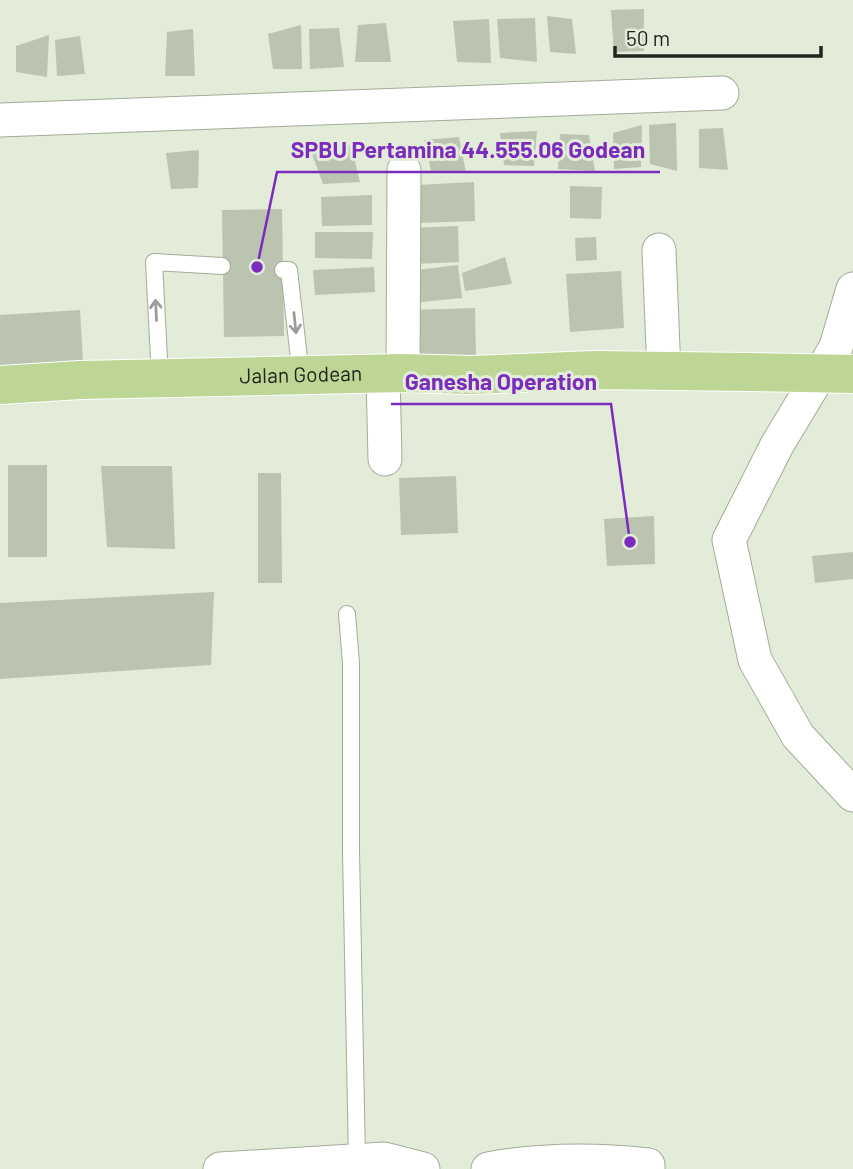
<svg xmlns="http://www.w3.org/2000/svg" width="853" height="1169" viewBox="0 0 853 1169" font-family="Barlow,sans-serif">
<rect width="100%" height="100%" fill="#e3ecd9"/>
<path fill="#bbc3b1" d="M 644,9 L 644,51 L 614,52 L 611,10 Z
M 547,16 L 572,19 L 576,54 L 550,52 Z
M 535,18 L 537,62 L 500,58 L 497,19 Z
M 489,19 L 491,63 L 457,62 L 453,21 Z
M 386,23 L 391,62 L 355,62 L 358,25 Z
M 301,25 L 302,69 L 273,69 L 268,34 Z
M 339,28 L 344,67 L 310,69 L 309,29 Z
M 193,29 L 195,76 L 165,76 L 167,32 Z
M 49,35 L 47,77 L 16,72 L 16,46 Z
M 80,36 L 85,74 L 57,76 L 55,40 Z
M 676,123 L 677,171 L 650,164 L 649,125 Z
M 642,125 L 641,167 L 614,169 L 613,133 Z
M 723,128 L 728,170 L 699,168 L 699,129 Z
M 537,131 L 534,166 L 504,165 L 500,133 Z
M 560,134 L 589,135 L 595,171 L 558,169 Z
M 459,137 L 466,173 L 431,171 L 424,140 Z
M 351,145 L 360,182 L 323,184 L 312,154 Z
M 199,150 L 198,188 L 171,189 L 166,153 Z
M 474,182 L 475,221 L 418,223 L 417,185 Z
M 570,186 L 602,187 L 601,219 L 570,218 Z
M 372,195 L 372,225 L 322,226 L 321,197 Z
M 282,209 L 284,336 L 224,337 L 222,210 Z
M 458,226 L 459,262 L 414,264 L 412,228 Z
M 315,232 L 373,232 L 372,259 L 315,258 Z
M 596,237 L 597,260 L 576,261 L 575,238 Z
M 505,257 L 512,284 L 465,291 L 462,273 Z
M 458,265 L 462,298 L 411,303 L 408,271 Z
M 374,267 L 375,292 L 315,295 L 313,270 Z
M 621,271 L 624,328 L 570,332 L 566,274 Z
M 475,308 L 476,357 L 411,359 L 410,310 Z
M 80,310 L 83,361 L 0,366 L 0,315 Z
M 8,465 L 47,465 L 47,557 L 8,557 Z
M 101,466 L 172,466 L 175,549 L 107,547 Z
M 258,473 L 281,473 L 282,583 L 258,583 Z
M 456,476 L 458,533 L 401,535 L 399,478 Z
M 654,516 L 655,564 L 607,566 L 604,519 Z
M 853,552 L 853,579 L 815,583 L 812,556 Z
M 214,592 L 211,665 L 0,679 L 0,603 Z"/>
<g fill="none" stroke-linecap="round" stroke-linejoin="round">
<defs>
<path id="lane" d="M 283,270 L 289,270 L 301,376
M 160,378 L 154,262 L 222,266
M 347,614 L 351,663 L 351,851 L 357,1161"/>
<path id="street" d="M 0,120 L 722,93
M 659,250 L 664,373
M 853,289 L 836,347 L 777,445 L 729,540 L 755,660 L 798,736 L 853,795
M 403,373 L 404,170
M 383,375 L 385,459
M 220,1169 L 384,1159 L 423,1169
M 488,1169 C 542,1159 594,1159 648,1165 L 648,1169"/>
<g id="primary">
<path id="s1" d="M 0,385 L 80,380 L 403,373 L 471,375 L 594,370 L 749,372"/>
</g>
</defs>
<use href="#lane" stroke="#a3ab99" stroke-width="18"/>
<use href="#street" stroke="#a3ab99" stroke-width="35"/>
<use href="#primary" stroke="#fff" stroke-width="40"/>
<use href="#lane" stroke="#fff" stroke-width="16"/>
<use href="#street" stroke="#fff" stroke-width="33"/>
<use href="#primary" stroke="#bed695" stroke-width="38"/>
<defs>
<path id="primary-bridge" d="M 749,372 L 853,374"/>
</defs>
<use href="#primary-bridge" stroke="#fff" stroke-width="40" stroke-linecap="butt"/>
<use href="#primary-bridge" stroke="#bed695" stroke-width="38"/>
</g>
<defs><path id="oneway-shaft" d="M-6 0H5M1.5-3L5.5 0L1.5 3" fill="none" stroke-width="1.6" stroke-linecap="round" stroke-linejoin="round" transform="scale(1.75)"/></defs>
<g stroke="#9c9d9a">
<use href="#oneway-shaft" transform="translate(156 310) rotate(-93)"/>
<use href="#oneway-shaft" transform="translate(295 323) rotate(84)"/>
</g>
<g text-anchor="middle" stroke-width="6" stroke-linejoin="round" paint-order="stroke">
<g font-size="21" fill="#22251e" stroke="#e3ecd9">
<text dy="7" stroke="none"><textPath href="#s1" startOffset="301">Jalan Godean</textPath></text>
</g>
</g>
<path fill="none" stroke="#7b2cbf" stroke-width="2.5" d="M257 267L277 172H660M630 542L611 404H391"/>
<g fill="#7b2cbf" stroke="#e3ecd9" stroke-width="2.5">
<circle cx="257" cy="267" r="7"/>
<circle cx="630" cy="542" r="7"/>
</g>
<g font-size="23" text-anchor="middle" font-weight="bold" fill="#7b2cbf" stroke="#e3ecd9" stroke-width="6" stroke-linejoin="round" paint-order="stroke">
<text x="468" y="158">SPBU Pertamina 44.555.06 Godean</text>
<text x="501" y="390">Ganesha Operation</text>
</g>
<path d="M615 46v10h206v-10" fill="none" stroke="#22251e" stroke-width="3.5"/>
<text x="626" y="46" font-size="21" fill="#22251e" stroke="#e3ecd9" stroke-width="5" paint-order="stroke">50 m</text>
</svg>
